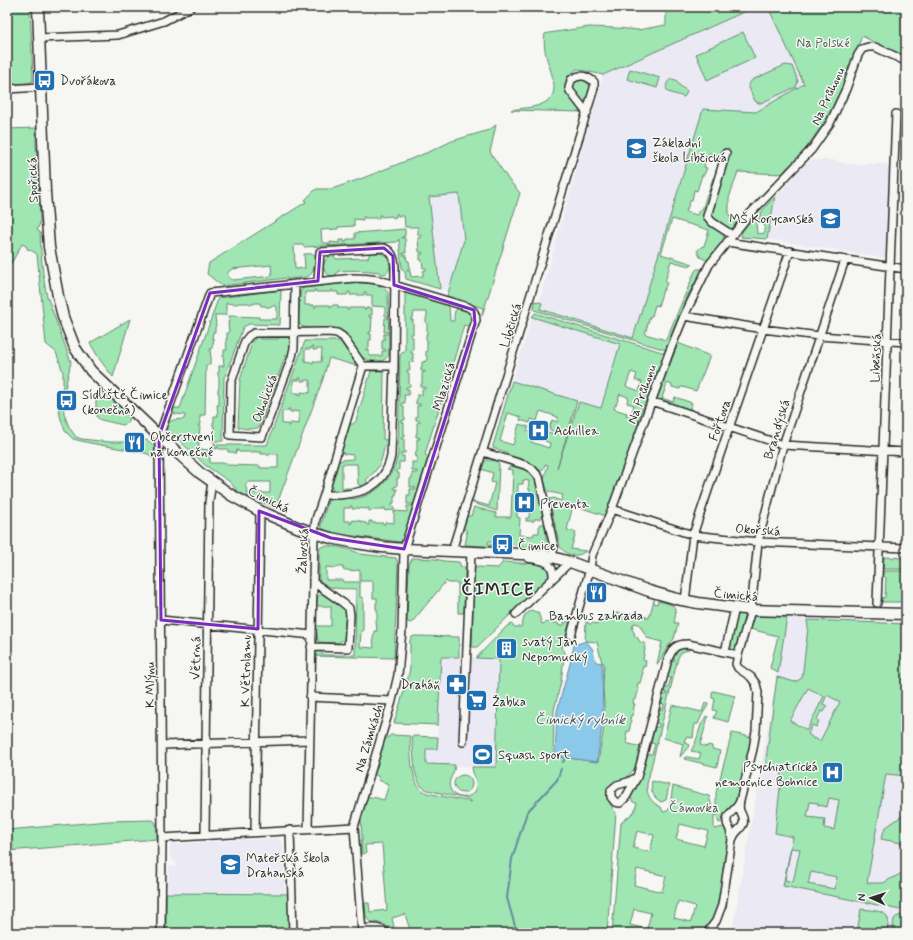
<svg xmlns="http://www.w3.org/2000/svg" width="913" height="940" viewBox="0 0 913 940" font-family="Mynerve,sans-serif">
<rect width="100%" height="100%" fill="#f6f6f2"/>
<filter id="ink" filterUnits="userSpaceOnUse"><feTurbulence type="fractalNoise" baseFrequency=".025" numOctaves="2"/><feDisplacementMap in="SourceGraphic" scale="8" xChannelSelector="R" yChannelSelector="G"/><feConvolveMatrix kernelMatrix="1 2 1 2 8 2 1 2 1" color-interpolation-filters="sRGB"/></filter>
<g filter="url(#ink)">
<path fill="#ebeaf4" d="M 755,7 L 768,7 L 804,84 L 756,112 L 703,109 L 633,338 L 540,309 L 538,305 L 603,75 L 693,34 Z
M 811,160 L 833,160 L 846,164 L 887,164 L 889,168 L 887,254 L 883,258 L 767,239 L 775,197 L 806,163 Z
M 459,194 L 464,240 L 449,292 L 440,289 L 429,197 Z
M 532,317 L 620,344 L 601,408 L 512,381 Z
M 787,617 L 906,622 L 906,933 L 732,933 Z
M 441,657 L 499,658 L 496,768 L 426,764 L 426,749 L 437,749 Z
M 279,838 L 283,845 L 285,894 L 168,893 L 169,866 L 176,867 L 176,862 L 173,862 L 173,859 L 170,858 L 170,844 Z"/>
<path fill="#9fe6b3" stroke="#65886f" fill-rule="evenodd" d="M 7,7 L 30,7 L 33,79 L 33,81 L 29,83 L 7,84 Z
M 666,7 L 755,7 L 603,75 L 577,69 L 568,76 L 566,90 L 580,112 L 511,110 C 521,108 533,108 542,104 C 566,94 547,68 545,50 C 544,45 544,39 545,34 L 549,33 L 589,27 L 616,28 L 638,30 L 666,25 Z
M 768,7 L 902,7 L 906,50 L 906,59 L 875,46 L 876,43 L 862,36 L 836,105 L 800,157 L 786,169 L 783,174 L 738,172 L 729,198 L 729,215 L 738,225 L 735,229 L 726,228 L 723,233 L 724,238 L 712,257 L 706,260 L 700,257 L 697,251 L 701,247 L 704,246 L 709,230 L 672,219 L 661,254 L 693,264 L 689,266 L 671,261 L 665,282 L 667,283 L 664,290 L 663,290 L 658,306 L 655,305 L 652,316 L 650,316 L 645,334 L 666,340 L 695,271 L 697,269 L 701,269 L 702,271 L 689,293 L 680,313 L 666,350 L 534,310 L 535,301 L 542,303 L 540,309 L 633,338 L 703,109 L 756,112 L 804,84 ZM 709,153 L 720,156 L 718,162 L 721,162 L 716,179 L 713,178 L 708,194 L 707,194 L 702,210 L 699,210 L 697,215 L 686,212 L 690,201 L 692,201 L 694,190 L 697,191 L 702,175 L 704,175 L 707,168 L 704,167 Z
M 743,32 L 755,58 L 707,80 L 696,54 Z
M 785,65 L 792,66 L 798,81 L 796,87 L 761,103 L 758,103 L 755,101 L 749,88 L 749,84 L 752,80 Z
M 630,69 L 660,78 L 657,88 L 627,79 Z
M 582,78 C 584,80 589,81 590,84 C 592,89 587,99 585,104 L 584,105 L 573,91 C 572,83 575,80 582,78 Z
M 671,79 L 676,80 L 680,86 L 687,91 L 686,94 L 684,97 L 668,92 C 665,87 666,82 671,79 Z
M 496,125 L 490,152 L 508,179 L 520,193 L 482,316 L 483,308 L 447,297 L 464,240 L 459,194 L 429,197 L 440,289 L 406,279 L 405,272 L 402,269 L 399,239 L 397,242 L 304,247 L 303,245 L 294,245 L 295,269 L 305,268 L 304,254 C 309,254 313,253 316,256 C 312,280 312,276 289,279 L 288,281 L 287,278 L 222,286 L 207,274 L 209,263 L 306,202 L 305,200 L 316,189 L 332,189 L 363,178 L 431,151 L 452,141 L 489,130 ZM 396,214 L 398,214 L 398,216 L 404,216 L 405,227 L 418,227 L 418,235 L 421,235 L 421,237 L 418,238 L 419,252 L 422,252 L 423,254 L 420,254 L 420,260 L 422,260 L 423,268 L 426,268 L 426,270 L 423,271 L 423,276 L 411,277 L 410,271 L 407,271 L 407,269 L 410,269 L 409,261 L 407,261 L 406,255 L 403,255 L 403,253 L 406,253 L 405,238 L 402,238 L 402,237 L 405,236 L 405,229 L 355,233 L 355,239 L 347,239 L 346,242 L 344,242 L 344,240 L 339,240 L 339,243 L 330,242 L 330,245 L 328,245 L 328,243 L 322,243 L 321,230 L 338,229 L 338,227 L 354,226 L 354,219 L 363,220 L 363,217 L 365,217 L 365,218 L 376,218 L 376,219 L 379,218 L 379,215 L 381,215 L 381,217 L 392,216 L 393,218 L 396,217 ZM 271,265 L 272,276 L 233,280 C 229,279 227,276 228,272 L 232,269 Z
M 36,128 L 36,147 L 39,173 L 40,223 L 37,230 L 40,232 C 41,253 42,275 47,296 L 71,362 L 63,397 L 64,414 L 69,427 L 76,437 L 82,439 L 109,442 L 131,442 L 131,445 L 139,444 L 139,441 C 146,438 150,441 155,447 L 155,455 L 153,459 L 150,455 L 145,453 L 90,443 L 73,439 L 65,431 L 60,416 L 59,408 L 63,385 L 63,372 L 56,352 L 46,344 L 37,254 L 29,249 L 28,250 L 26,246 L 22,244 L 7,271 L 7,129 Z
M 775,197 L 767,239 L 741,237 L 742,232 L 754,216 L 756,222 L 757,234 L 765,233 L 764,221 L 759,222 C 758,212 769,203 775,197 Z
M 370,253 C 374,253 379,252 383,254 C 393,258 392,277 380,274 L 379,272 C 365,270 352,270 338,271 L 336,275 L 331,276 C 320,271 322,261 331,255 L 334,256 L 336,259 L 368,258 Z
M 347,283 C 360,283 381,281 388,293 L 389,354 C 386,361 381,361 374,361 C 372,360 369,361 367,360 C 365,359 363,357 361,357 C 356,350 348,334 341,330 C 330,325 301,334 298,321 C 297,316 299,313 299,309 C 300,302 298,294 303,288 ZM 314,290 L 316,290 L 316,292 L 331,292 L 331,290 L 332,290 L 333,292 L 338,292 L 338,295 L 347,295 L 348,292 L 350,292 L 350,295 L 364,295 L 364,292 L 366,292 L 366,295 L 372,295 L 372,306 L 385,307 L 385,316 L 389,316 L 388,318 L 385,318 L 384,332 L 388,332 L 388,334 L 384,334 L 384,340 L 382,340 L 382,349 L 385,349 L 386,351 L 382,351 L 382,356 L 369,356 L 369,350 L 366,350 L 366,348 L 369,348 L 369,340 L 371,340 L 371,334 L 369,334 L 369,332 L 371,332 L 372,317 L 369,317 L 369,315 L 372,315 L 372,308 L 366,308 L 366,310 L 364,310 L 364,308 L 349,308 L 349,310 L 347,310 L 347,308 L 338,308 L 338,305 L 333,305 L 332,307 L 330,307 L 330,305 L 316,305 L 316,307 L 314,307 L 314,305 L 305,305 L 305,292 L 314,292 Z
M 281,290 L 280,325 L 249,324 L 243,327 L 226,374 L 224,377 L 223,441 L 212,441 L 212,439 L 214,438 L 214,426 L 213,426 L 213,422 L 214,422 L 214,416 L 218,416 L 217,405 L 219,405 L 219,393 L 218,393 L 218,389 L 219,388 L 219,377 L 218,376 L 218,372 L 219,372 L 219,366 L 224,366 L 223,355 L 224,355 L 224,350 L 227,350 L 226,339 L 227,339 L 227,333 L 229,333 L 228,322 L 229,322 L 229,316 L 259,317 L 259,319 L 277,319 L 277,306 L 271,306 L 270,307 L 266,307 L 266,306 L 261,306 L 260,303 L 254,303 L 254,304 L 250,304 L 249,303 L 238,303 L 237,304 L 226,303 L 226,315 L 215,315 L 216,326 L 215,327 L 215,332 L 213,332 L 212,338 L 214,339 L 212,348 L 210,349 L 211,359 L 210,360 L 210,365 L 206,365 L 205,415 L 200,415 L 200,421 L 201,422 L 201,424 L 198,425 L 198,426 L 200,426 L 199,438 L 201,438 L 201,441 L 198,441 L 198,443 L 199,443 L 199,449 L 210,450 L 210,463 L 227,463 L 227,465 L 260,466 L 260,468 L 278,468 L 278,454 L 272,454 L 272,453 L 270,453 L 270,455 L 267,455 L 267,454 L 261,454 L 261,452 L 255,452 L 255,451 L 253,451 L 253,453 L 250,453 L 250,452 L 239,452 L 238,450 L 237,450 L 236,453 L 234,453 L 234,452 L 228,452 L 228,449 L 219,449 L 218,447 L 217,447 L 217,449 L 214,448 L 214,443 L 215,443 L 215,445 L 267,445 L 305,341 L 340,341 L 357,366 L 329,358 L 323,379 L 275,509 L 273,507 L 238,492 L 230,482 L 205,465 L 166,428 C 169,418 176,420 184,419 L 185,415 L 175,414 L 173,412 L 174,408 L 180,408 L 218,299 L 218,298 ZM 311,347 L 313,347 L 313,350 L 316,350 L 316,349 L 322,349 L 321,362 L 316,362 L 316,361 L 313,361 L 313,363 L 311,363 L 311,362 L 305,361 L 305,349 L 311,349 ZM 299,378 L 301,378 L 301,381 L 304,381 L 305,380 L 310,380 L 310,393 L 301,392 L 301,395 L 299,395 L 299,393 L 293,393 L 293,380 L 299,380 ZM 288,409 L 290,409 L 290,412 L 293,412 L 293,411 L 299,412 L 299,424 L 290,423 L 290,426 L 288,426 L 288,424 L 282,424 L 282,411 L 288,411 ZM 247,482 L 270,482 L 270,493 L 247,493 L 246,487 L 245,486 L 245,485 L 246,485 Z
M 405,290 L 449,304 L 450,321 L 454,321 C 454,318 454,313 455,311 C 459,305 467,310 470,315 C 472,318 471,321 471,325 L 468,326 L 464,325 L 450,373 L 425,454 L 428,458 L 405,533 L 406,536 L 400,542 L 330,533 L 322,528 L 321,525 L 328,501 C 333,498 347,497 353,499 C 378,495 394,478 398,453 L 400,355 L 405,350 ZM 414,312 L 427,312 L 427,317 L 426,318 L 426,323 L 427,323 L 427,334 L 426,334 L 426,339 L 427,340 L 427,350 L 426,351 L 426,356 L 427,356 L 427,361 L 422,362 L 422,367 L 421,367 L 421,371 L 425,371 L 425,372 L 422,373 L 422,384 L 421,384 L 421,387 L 425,387 L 425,389 L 422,389 L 422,395 L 417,395 L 417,401 L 416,401 L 416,404 L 420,404 L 420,406 L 417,406 L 417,417 L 416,417 L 416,420 L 420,421 L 420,422 L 417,423 L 417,434 L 416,434 L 416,437 L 419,437 L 420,439 L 417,439 L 417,450 L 416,451 L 415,456 L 417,456 L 417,462 L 412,462 L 412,471 L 417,471 L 417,473 L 412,473 L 412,478 L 410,479 L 410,487 L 415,487 L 415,489 L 410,489 L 410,495 L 407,495 L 407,504 L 413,504 L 413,506 L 407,506 L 407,512 L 394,511 L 394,523 L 385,522 L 385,524 L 383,524 L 383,523 L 372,523 L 372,521 L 369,521 L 369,525 L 367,525 L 366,523 L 361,522 L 361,521 L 352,520 L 352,523 L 350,524 L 350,521 L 344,521 L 344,508 L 350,508 L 350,506 L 352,506 L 352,509 L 355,509 L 356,508 L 367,509 L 367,508 L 369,508 L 369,511 L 372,511 L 372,510 L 383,510 L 383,508 L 385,508 L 385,511 L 394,510 L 394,506 L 392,506 L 392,503 L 394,503 L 394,495 L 396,495 L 397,489 L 394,489 L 394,487 L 397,486 L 397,478 L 399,478 L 399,473 L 397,473 L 397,470 L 399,470 L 399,462 L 404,462 L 404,456 L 401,456 L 401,453 L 405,453 L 405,451 L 404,450 L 404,439 L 401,439 L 402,437 L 405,437 L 405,434 L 404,434 L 404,423 L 402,422 L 402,420 L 405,420 L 405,417 L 404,417 L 404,406 L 402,406 L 402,403 L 405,403 L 404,395 L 409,395 L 409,389 L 406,389 L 406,387 L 410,386 L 410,384 L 409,384 L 409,373 L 407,372 L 407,370 L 410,370 L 409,362 L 413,362 L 413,353 L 411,353 L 411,351 L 413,350 L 413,337 L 411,336 L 411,334 L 413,334 L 413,320 L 411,320 L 411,318 L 413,317 Z
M 535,313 L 665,353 L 639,418 L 638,430 L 606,516 L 573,505 L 567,530 L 576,532 L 571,549 L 586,551 C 577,558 567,556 560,547 L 549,499 L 555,498 L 555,499 L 561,501 L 563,495 L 550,492 L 547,490 L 544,479 L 548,465 L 545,464 L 544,468 L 541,471 L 533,464 L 528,461 L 508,455 L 506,452 L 493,448 L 493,446 L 512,381 L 577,401 L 557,468 L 579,402 L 601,408 L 620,344 L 532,317 ZM 631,372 L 637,374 L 635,380 L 642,382 L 639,391 L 626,386 ZM 620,394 L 628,397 L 627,403 L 634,405 L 632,411 L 634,412 L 632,417 L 626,416 L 627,413 L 614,409 L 615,405 L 616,405 ZM 540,411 L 558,417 L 557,422 L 552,420 L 549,429 L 555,432 L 554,434 L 548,432 L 545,441 L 550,443 L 549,448 L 531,442 L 534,433 L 527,431 L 529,427 L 519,424 L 513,445 L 500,441 L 508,413 L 521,417 L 520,420 L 530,423 L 531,419 L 537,421 Z
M 130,319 L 113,377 L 100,360 L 90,343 Z
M 279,335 L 287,336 L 290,341 L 290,356 L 286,355 L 259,427 C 254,430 244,429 238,427 L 240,380 L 251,346 L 249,344 L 248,341 L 250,340 L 252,342 L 255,339 L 253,337 L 259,336 L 260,339 L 278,339 Z
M 678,343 L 710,356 L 696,391 L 683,387 L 681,387 L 680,389 L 672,387 L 672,385 L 667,383 L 662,398 L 673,402 L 675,397 L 692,403 L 689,412 L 656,401 Z
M 371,371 L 383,371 L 384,372 L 383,439 L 389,441 L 389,444 L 384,447 C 382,463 378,470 366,480 L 368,484 L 362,487 L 358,484 L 357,464 L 342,464 L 342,488 L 353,488 L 351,491 C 343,491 335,494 330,486 L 337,462 L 342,460 L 353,459 L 353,455 L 344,454 L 341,451 L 348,425 L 350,424 L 353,424 L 356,421 Z
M 100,392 L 108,393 L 129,414 L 129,418 L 127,423 L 123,425 L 101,420 L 98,418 L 96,415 L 96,398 L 97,394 Z
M 487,460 C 491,460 497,460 499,464 L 497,511 L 470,502 L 471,501 L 489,506 L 495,483 L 491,482 L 493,473 L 481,469 L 482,464 Z
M 511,466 C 518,468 526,469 531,474 C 538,481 541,507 543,516 L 539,519 L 534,519 L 534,521 L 526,521 L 526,518 L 529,518 L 530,489 L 528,489 L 529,481 L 523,480 L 523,484 L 518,484 L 517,517 L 520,518 L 519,535 L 533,536 L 534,533 L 539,533 L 539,527 L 541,524 L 545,524 L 546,539 L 549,543 L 546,548 L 542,549 L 525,549 L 517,545 L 505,544 L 504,542 L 489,541 L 488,544 L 498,545 L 498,547 L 465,545 L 467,535 L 466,530 L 463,528 L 465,519 L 467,516 L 471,516 L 474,507 L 496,513 L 496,517 L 511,517 L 513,470 L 507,469 Z
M 323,546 C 333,545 352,549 360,554 L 396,558 L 398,564 L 394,658 L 314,656 L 314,653 L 317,650 L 321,651 L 323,655 L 355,655 L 356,589 C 341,588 331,591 319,580 L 319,552 L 320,548 ZM 326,567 L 337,568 L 338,567 L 343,567 L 343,570 L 349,570 L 349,571 L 360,570 L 360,581 L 373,581 L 373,598 L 377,598 L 377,603 L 376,603 L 376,609 L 377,609 L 377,620 L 376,620 L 377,631 L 374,631 L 374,636 L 373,637 L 374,648 L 360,647 L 361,631 L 363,631 L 363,598 L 360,597 L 360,582 L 343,582 L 343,580 L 326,580 Z
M 884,557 L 906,558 L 906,569 L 883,569 Z
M 414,558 L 436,559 L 444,561 L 459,562 L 461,567 L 465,567 L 464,613 L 458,613 L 458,583 L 448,583 L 446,581 L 412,622 L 410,623 L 408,622 L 407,620 L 409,565 L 412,559 Z
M 503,562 L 539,564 L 544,566 L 547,570 L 549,568 L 550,575 L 547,579 L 477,647 L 472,647 L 474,570 L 477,567 L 498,568 Z
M 883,571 L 906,571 L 906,602 L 882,602 L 882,598 L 885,597 L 886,578 L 883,576 Z
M 322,594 L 325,595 L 345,607 L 347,612 L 347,619 L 345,621 L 345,635 L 344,639 L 338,643 L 318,642 L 316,626 L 331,626 L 331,606 L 317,606 C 317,600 316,596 322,594 Z
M 654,600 L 654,603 L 657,604 L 658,601 C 675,605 678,605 674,623 L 678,623 L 674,639 L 669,645 L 658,664 L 657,664 L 662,642 L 647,638 L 639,624 L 634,623 L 632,629 L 635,634 L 634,635 L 635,637 L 637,637 L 640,642 L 646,644 L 644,649 L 645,649 L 643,660 L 646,661 L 645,667 L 643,666 L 642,671 L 643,672 L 640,683 L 638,683 L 637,688 L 639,688 L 636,699 L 634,699 L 633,704 L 635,704 L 633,710 L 634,710 L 633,716 L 631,715 L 630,720 L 631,721 L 629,732 L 627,731 L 626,736 L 627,737 L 626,743 L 641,747 L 635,768 L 627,777 L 627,779 C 622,781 613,783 609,787 C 602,794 612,807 616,813 L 607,933 L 411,933 L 405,914 L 392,918 L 394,927 L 389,928 C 383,922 376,923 369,921 L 366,917 L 365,903 L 369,903 L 370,912 L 387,910 L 382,844 L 365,845 L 366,853 L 362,854 L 361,840 L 362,840 L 361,818 L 368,796 L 373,798 L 373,797 L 384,800 L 389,784 L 378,780 L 379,777 L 374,774 L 384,740 L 391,735 L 410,736 C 411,751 410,778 421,790 C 422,791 425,792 427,793 L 471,802 L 467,799 L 427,790 L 421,786 L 417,778 L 415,772 L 412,736 L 438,737 L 437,749 L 426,749 L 426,764 L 455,765 C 454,776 445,782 452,792 C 454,795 456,796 460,797 C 467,798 470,796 475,792 C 479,778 473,779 472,767 L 496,767 L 499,659 L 476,658 L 506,627 L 511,624 L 515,627 L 521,627 L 525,615 L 532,610 L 535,612 L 538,612 L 542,624 L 552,621 L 553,623 L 558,623 L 559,626 L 564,625 L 564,622 L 570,622 L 562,648 L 565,652 L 563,665 L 561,682 L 554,710 L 553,756 L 598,762 L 605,721 L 603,688 L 604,663 L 602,663 L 597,642 L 586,641 L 585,639 L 586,622 L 588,622 L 589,624 L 591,624 L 592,623 L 598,624 L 599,618 L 615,619 L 616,613 L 637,614 L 649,618 Z
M 740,614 L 745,615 L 745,616 L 737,648 L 736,649 L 732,650 L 729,647 L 737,615 Z
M 755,616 L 787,617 L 778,673 L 770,668 L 778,636 L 750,629 L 753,618 Z
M 807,620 L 906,624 L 906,776 L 886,774 L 867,883 L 883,883 L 906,871 L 906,904 L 900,910 L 863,902 L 783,886 L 793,837 L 775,833 L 782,770 L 765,767 L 777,677 L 795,682 L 802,678 L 808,628 ZM 808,688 L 824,696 L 807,730 L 790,721 ZM 827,695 L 840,702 L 820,741 L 814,738 L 814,739 L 812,738 L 812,737 L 808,734 L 812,725 L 816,727 L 819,721 L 817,719 L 821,711 L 824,712 L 827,706 L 823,704 ZM 829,798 L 839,800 L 834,830 L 824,828 L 825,819 L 807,817 L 810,802 L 818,803 L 818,805 L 827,807 ZM 791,848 L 800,849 L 793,882 L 785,880 ZM 811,872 L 837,877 L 835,889 L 808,884 Z
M 415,636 L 459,637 L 459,657 L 441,657 L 438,725 L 394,723 L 408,678 L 410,668 L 410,640 L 412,637 Z
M 685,648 L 689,648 L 689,650 C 683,651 680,653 678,658 L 647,784 C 646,794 651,803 661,807 L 663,812 C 666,811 667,812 669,809 C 670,808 672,790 673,786 L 709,796 L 714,815 L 714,829 L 724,827 C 726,830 728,834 728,838 C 728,847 725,857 724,866 C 722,883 718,933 695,933 L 693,931 L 661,930 L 660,933 L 612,933 L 621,823 L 634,812 L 637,803 L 633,802 L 630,797 C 639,781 643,771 648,754 L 652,754 L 655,744 L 651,743 L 655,727 L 659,727 L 659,724 L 656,723 L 659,709 L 663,709 L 664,704 L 661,703 L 663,694 L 667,695 L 667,693 L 663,691 L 664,687 L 668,688 L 671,678 L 667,677 L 670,661 L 674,661 L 675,659 L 671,658 L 675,652 ZM 680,824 L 708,831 L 704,846 L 676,839 ZM 637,831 L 654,835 L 650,852 L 633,848 ZM 637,869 L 666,876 L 662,892 L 634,885 ZM 678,901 L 695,906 L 691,922 L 674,918 ZM 634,909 L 651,913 L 647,929 L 630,925 Z
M 713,691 L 735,696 L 728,722 L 714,718 L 717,711 L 713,710 L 715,699 L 712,698 L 712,693 Z
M 705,703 L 708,703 L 707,707 L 702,715 L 698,724 L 695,724 L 694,729 L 693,738 L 686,737 L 684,742 L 690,745 L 680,757 L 683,744 L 664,738 L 672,705 L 702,712 Z
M 706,716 L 708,717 L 700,745 L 707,747 L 708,745 L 712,746 L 712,749 L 720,751 L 717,767 L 684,759 L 685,757 L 687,757 L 699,759 L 701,753 L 691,751 L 695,744 L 701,725 Z
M 732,733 L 752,737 L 735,804 L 724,821 L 719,823 L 716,814 L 716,793 Z
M454 784a9 9 0 1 1 18 0a9 9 0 1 1-18 0Z
M 652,781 L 669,785 L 666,800 L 661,802 C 653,797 650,791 652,781 Z
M 906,813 L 906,844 L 881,839 L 885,828 Z
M 153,820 L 156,823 L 157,839 L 7,851 L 7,830 L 109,821 Z
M 166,893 L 288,894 L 290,933 L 166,933 Z
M 861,909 C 868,910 887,910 888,919 C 889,922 888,926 887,930 L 884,929 L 883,933 L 875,932 L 874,933 L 857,932 Z
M 901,915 L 906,916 L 906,933 L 892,933 L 894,919 L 896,917 Z"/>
<path fill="#8bc9eb" stroke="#658a9e" d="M 586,641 L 592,648 L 596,662 L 602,663 L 603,719 L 597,762 L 555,756 L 557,711 L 571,660 L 574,645 Z"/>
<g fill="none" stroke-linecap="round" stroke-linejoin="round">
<path stroke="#658a9e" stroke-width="2" d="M 563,762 L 565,758
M 517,933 L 507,898 L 512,859 L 527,812 L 557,780 L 561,769"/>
<defs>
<path id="street" d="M 39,38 L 118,35 L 164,21 L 191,7
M 7,89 L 41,87
M 726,153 L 707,216 L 712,222 L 732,235
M 727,242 L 906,269
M 318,281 L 320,252 L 384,248 C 392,251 394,257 395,266 L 394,366 L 391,456 C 384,491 355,496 324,495
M 295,284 L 294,348 L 292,357 L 262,437 L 230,435 L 231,383 L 245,341 L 249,336 L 254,333 L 329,332 L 337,333 L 343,337 L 363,366 L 324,495 L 316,519 L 314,533 L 308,829
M 684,316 L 763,329 L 819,336 L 906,342
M 363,366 L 394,366
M 651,401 L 783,445 L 906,452
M 483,452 L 525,465 L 532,469 L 539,477 L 554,547 L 552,556
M 612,509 L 693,535 L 758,542 L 906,548
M 454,544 C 502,392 547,240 594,88 L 594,82 C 587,76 580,73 571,80 L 569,88 L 570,91 L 587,113
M 528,558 C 542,561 554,560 553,578
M 685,601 L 693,535 L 729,428 L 790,251
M 877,603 L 896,114
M 516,614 L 570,562
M 161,620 L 312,635
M 571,635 L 590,569 L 592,555 L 612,509 L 669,353 L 684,316 L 709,265 L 748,216 L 812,149 L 830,123 L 846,89 L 858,55 L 862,49 L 868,47 L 875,47 L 903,60
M 311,647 L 348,648 L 350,615 L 349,608 L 343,603 L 313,582
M 725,652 L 735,608
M 310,697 L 392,701
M 463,742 L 471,552
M 162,745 L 309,740
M 637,777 L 628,782 L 617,785 L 611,790 L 611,797 L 615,802 L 620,803 L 626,797 L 637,777 L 668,659 C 673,648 675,644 688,644 L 738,655 L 751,610 L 758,542 L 783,445 L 845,260
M 290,830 L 293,933
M 255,832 L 260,511
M 205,835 L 209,502 L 212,482
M 162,838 L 354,827
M 732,840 C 732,836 731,833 730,830 C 729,827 726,824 727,820 C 727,813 737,810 740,801 L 753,749 L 756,731 L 758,692 L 756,684 L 751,677 L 738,668 L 736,664 L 738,655
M 362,929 C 371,928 380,926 386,933
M 161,933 L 162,838 L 159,436 L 210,293 L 354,278 C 368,278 381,279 394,285 L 468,307 C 474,310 476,314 476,320 L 404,549 L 402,630 L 398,675 L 392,701 L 354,827 L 362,933
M 707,933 L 716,921 L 722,905 L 732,840 C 735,830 741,830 743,824 C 745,819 742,816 740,811 C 739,808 739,805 740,801"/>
<path id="secondary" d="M 38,7 L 45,192 L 49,247 L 58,296 L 63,317 L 75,348 L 91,371 L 159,436 L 200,473 L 231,495 L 260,511 L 297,527 L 314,533 L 331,538 L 356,543 L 382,547 L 404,549 L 545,555 L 570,562 L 649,591 L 677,599 L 698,603 L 751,610 L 906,614"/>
</defs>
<use href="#street" stroke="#2b2b2b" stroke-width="10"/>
<use href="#secondary" stroke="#2b2b2b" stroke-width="13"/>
<use href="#street" stroke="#f6f6f2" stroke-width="7"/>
<use href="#secondary" stroke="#f6f6f2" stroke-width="10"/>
</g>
</g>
<path fill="none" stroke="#7b2cbf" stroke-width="3" stroke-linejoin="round" d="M 384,248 L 393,256 L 394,285 L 474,310 L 475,324 L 404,549 L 331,538 L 259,511 L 258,629 L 161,620 L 159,436 L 210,293 L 318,281 L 320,252 Z"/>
<defs>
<symbol id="bus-square" viewBox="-11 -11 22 22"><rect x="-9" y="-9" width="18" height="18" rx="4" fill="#1f6fb2" stroke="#f6f6f2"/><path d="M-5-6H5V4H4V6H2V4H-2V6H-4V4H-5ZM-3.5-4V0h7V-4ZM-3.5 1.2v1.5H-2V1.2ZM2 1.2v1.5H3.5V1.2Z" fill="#fff"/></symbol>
<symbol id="school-square" viewBox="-11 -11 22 22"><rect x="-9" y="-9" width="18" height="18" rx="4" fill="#1f6fb2" stroke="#f6f6f2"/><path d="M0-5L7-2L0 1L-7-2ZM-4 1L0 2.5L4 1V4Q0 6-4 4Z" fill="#fff"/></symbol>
<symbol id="hospital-square" viewBox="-11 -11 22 22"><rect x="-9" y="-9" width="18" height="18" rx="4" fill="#1f6fb2" stroke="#f6f6f2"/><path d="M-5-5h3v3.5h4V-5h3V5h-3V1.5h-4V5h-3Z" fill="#fff"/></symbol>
<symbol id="restaurant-square" viewBox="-11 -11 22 22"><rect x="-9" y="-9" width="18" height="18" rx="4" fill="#1f6fb2" stroke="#f6f6f2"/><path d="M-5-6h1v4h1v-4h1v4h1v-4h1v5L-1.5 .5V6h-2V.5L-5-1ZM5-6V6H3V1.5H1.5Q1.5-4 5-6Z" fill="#fff"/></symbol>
<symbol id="building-square" viewBox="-11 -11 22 22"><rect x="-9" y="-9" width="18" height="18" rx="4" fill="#1f6fb2" stroke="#f6f6f2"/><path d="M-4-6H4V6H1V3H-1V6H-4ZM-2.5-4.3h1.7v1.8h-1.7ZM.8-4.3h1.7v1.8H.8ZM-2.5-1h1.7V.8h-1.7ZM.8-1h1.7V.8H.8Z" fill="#fff"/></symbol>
<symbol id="pharmacy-square" viewBox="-11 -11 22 22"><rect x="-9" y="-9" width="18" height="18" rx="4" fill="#1f6fb2" stroke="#f6f6f2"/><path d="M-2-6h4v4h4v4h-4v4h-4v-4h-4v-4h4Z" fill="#fff"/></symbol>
<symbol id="supermarket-square" viewBox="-11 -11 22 22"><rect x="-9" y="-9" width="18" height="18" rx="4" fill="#1f6fb2" stroke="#f6f6f2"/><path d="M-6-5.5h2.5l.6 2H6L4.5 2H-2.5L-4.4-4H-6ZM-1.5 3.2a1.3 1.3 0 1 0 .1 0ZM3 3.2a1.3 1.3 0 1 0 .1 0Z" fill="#fff"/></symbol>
<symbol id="stadium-square" viewBox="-11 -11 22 22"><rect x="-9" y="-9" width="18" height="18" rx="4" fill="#1f6fb2" stroke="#f6f6f2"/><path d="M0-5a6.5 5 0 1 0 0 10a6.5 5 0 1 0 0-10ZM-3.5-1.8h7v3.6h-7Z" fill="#fff"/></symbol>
</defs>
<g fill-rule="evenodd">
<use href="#bus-square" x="32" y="68" width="25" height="25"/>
<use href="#school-square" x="624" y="136" width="25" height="25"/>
<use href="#school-square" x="818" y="206" width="25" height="25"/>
<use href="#bus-square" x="54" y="388" width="25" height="25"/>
<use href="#hospital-square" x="526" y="418" width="25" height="25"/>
<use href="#restaurant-square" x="122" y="430" width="25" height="25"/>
<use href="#hospital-square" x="512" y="490" width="25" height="25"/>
<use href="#bus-square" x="490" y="532" width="25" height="25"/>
<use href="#restaurant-square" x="584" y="580" width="25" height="25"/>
<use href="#building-square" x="494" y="636" width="25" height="25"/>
<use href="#pharmacy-square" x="444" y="672" width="25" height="25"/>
<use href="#supermarket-square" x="464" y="688" width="25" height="25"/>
<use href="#stadium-square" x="470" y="742" width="25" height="25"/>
<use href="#hospital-square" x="820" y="760" width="25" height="25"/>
<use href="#school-square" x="218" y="852" width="25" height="25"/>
</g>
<g text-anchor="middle" stroke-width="3" stroke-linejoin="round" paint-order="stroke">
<g font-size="13" fill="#485a4d" stroke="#f6f6f2">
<text x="823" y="47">Na Polské</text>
<text x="694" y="812">Čámovka</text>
</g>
<g font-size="13" fill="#2b2b2b" stroke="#f6f6f2" text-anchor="start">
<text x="60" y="85">Dvořákova</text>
<text x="652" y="147">Základní<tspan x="652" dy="15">škola Libčická</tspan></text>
<text x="814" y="223" text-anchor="end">MŠ Korycanská</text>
<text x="82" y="399">Sídliště Čimice<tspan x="82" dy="15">(konečná)</tspan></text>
<text x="554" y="435">Achillea</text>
<text x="150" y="441">Občerstvení<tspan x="150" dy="15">na konečné</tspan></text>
<text x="540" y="508">Preventa</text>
<text x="518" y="550">Čimice</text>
<text x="596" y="620" text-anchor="middle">Bambus zahrada</text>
<text x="522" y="646">svatý Jan<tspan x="522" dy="15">Nepomucký</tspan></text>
<text x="440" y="689" text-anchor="end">Draháň</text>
<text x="492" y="706">Žabka</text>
<text x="498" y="759">Squash sport</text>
<text x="818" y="771" text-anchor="end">Psychiatrická<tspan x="818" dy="15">nemocnice Bohnice</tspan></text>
<text x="246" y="862">Mateřská škola<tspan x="246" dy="15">Drahanská</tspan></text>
</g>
<g font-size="13" fill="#2b2b2b" stroke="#f6f6f2">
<text transform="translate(827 96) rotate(-65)" y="5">Na Průhonu</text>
<text transform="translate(32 180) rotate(-92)" y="5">Spořická</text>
<text transform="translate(510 325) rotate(-73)" y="5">Libčická</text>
<text transform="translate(875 358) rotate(-88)" y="5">Libeňská</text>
<text transform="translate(443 386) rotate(-73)" y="5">Mlazická</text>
<text transform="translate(641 394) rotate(-70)" y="5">Na Průhonu</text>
<text transform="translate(264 398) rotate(-70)" y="5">Ouholická</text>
<text transform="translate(719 420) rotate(-71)" y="5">Fořtova</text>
<text transform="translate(776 429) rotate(-73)" y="5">Brandýská</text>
<text transform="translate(269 499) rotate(26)" y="5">Čimická</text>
<text transform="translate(758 529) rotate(4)" y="5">Okořská</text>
<text transform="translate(302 551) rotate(-87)" y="5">Žalovská</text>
<text transform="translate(736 594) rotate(5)" y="5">Čimická</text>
<text transform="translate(195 658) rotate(-89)" y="5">Větrná</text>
<text transform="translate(245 671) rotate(-89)" y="5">K Větrolamu</text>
<text transform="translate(149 685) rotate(-90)" y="5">K Mlýnu</text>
<text transform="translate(368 738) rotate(-73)" y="5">Na Zámkách</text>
</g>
<g font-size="14" font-style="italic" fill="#485a65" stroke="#f6f6f2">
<text x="580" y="724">Čimický rybník</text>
</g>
<g font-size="17" font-weight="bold" letter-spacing="1" fill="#2b2b2b" stroke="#f6f6f2">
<text x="498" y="595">ČIMICE</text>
</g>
</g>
<rect width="913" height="940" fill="none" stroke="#f6f6f2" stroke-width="24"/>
<rect x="12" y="12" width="889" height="916" fill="none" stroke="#2b2b2b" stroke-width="1.5" filter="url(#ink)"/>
<g transform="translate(871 898) rotate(273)" stroke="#f6f6f2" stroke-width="3" paint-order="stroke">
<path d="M0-3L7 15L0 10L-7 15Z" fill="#2b2b2b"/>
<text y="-6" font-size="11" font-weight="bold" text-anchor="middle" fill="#2b2b2b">N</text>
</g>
</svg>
